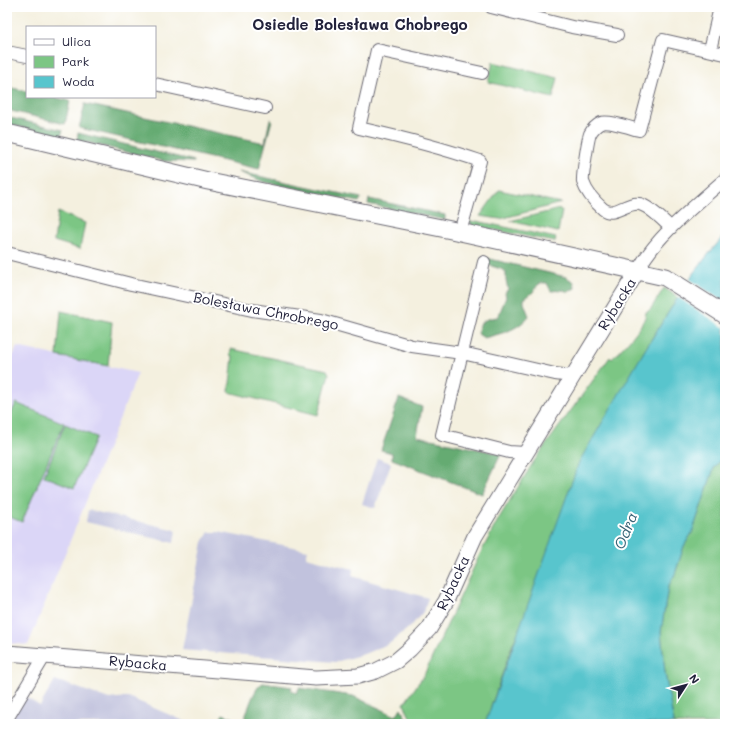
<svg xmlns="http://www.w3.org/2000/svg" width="732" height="731" viewBox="0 0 732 731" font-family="Mali,sans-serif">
<rect width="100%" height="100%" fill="#fff"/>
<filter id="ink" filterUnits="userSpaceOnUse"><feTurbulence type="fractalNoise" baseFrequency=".025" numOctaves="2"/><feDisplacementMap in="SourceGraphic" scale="8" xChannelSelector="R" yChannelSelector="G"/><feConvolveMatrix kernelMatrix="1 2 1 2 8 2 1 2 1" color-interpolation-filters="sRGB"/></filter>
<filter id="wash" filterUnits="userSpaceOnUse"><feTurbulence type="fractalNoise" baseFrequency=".012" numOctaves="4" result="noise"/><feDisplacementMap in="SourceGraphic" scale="16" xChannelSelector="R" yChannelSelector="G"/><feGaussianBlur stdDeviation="0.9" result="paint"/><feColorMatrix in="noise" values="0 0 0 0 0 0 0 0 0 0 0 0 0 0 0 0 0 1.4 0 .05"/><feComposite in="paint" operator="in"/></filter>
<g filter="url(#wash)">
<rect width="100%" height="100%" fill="#f4f0df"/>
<path fill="#dbd6f7" d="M 17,347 L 138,373 L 28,645 L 7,643 L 7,369 Z"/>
<path fill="#c1c2dd" d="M 377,458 L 391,463 L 375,508 L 362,504 Z
M 88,510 L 176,530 L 174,543 L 86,522 Z
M 209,532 L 218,532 L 308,550 L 306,557 L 353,569 L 352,576 L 428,598 L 423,612 L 411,626 L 390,643 L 364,654 L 335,662 L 182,650 L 203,542 Z
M 55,680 L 109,699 L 128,697 L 191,724 L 8,724 L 25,697 L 40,706 Z"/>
<path fill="#7cc684" stroke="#4f7460" d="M 493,62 L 558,78 L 553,98 L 488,82 Z
M 499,190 L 561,203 L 500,219 L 480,216 Z
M 560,209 L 562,211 L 558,232 L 510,221 Z
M 58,212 L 85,223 L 80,249 L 54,241 Z
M 470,221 L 475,222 L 476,221 L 556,238 L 555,242 L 471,225 Z
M 664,288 L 678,297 L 646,348 L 512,646 L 485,724 L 413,724 L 404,704 L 424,675 L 479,556 L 499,518 L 534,461 L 610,357 L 612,359 C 621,349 646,325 646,312 L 650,310 Z
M 61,311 L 112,322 L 108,366 L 57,356 Z
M 231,349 L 327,370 L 329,374 L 318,415 L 229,392 L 233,356 L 230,355 Z
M 16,403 L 64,423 L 22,522 L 7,516 L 7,423 Z
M 65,424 L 96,437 L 74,488 L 44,476 Z
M 725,453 L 725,724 L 674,724 L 665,673 L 661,632 L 668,587 L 675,574 L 684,546 L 692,533 L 714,468 Z"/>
<path fill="#65ab72" stroke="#446656" d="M 7,87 L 27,91 L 27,97 L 53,97 L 70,101 L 65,124 L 7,110 Z
M 85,104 L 265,143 L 270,119 L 272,120 L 259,169 L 79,128 Z
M 7,117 L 63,130 L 61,136 L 7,124 Z
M 78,133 L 194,161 L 194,162 L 164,161 L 77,140 Z
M 239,172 L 361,198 L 359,202 L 264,182 Z
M 369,199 L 445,215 L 445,220 L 368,204 Z
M 486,258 L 566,277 L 574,282 L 575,288 L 568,292 L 564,290 L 551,291 L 547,283 C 538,282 537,286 533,292 C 531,294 527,297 524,299 L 524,303 L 529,316 C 517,331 502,333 484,338 L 478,334 C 477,321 487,318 498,317 L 506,297 L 505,293 L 508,289 L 506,281 L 506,272 L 501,269 L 485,264 Z
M 399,398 L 422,407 L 417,436 L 501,454 L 482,494 L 392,459 L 392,453 L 381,450 Z
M 263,683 L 292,687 L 291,691 L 297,693 L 299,688 L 353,696 L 396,716 L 401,708 L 409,724 L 218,724 L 223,714 L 243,722 C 248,712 253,688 263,683 Z"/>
<path fill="#58c5cd" stroke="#3d7484" d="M 725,234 L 725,453 L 714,468 L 692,533 L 684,546 L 675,574 L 668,587 L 661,632 L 665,673 L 674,724 L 485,724 L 579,462 L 646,348 L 694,272 Z"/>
<path fill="#f4f0df" d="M 688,278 L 725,303 L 725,328 L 676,296 Z"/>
</g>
<g filter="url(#ink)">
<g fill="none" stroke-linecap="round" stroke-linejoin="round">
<defs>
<path id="minor" d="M 491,7 L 572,27 L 617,35
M 710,50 L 720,7
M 7,52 L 27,56
M 155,84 L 265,108
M 671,228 C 664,221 650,207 640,204 C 627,201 614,218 603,209 C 595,202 586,191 583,182 C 582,177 588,139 590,134 C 592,130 597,125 601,123 C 608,120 631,128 639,130 L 663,40 L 725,54
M 460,232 L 480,161 C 440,147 399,137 359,128 L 377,50 L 482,73
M 7,253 L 131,284 L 252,310 L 321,320 L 412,346 L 462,353 L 555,374 L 572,376
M 484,262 L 442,435 L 509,452 L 525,453
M 638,270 C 656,236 696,205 725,179
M 7,719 L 44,657"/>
<path id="tertiary" d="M 7,653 L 316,678 L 358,676 L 376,671 L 396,661 L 410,649 L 429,629 L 446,601 L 475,536 L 638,270"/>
<path id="secondary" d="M 7,133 L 208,181 L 451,230 L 665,277 L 725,315"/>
</defs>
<use href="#minor" stroke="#6c6a74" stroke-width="14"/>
<use href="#tertiary" stroke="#6c6a74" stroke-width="17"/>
<use href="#secondary" stroke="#6c6a74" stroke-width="19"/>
<use href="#minor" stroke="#fff" stroke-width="12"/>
<use href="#tertiary" stroke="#fff" stroke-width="15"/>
<use href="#secondary" stroke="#fff" stroke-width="17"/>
</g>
</g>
<g text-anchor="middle" stroke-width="4" stroke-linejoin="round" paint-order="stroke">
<g font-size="14" fill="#22223b" stroke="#fff">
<text transform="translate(617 304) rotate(-58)" y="5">Rybacka</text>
<text transform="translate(266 311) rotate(11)" y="5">Bolesława Chrobrego</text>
<text transform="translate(453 583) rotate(-65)" y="5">Rybacka</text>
<text transform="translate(138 663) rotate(5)" y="5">Rybacka</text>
</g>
<g font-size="15" font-weight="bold" fill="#22223b" stroke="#fff">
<text x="360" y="30">Osiedle Bolesława Chobrego</text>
</g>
<g font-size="15" font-style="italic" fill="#386375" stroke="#fff">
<text transform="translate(626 531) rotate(-68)" y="5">Odra</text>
</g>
</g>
<rect width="732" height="731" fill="none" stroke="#fff" stroke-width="24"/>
<rect x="26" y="26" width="130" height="72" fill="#ffffff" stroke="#a7a7b1"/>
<rect x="34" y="39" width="20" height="6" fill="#ffffff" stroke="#a7a7b1"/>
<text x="62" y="46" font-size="12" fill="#22223b">Ulica</text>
<rect x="34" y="56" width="20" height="12" fill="#7cc684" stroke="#a7a7b1"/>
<text x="62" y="66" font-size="12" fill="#22223b">Park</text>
<rect x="34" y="76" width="20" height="12" fill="#58c5cd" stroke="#a7a7b1"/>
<text x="62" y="86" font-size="12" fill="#22223b">Woda</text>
<g transform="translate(686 685) rotate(54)" stroke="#ffffff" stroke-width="3" paint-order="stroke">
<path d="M0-3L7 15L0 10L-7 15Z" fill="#22223b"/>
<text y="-6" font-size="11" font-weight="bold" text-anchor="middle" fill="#22223b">N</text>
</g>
</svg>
